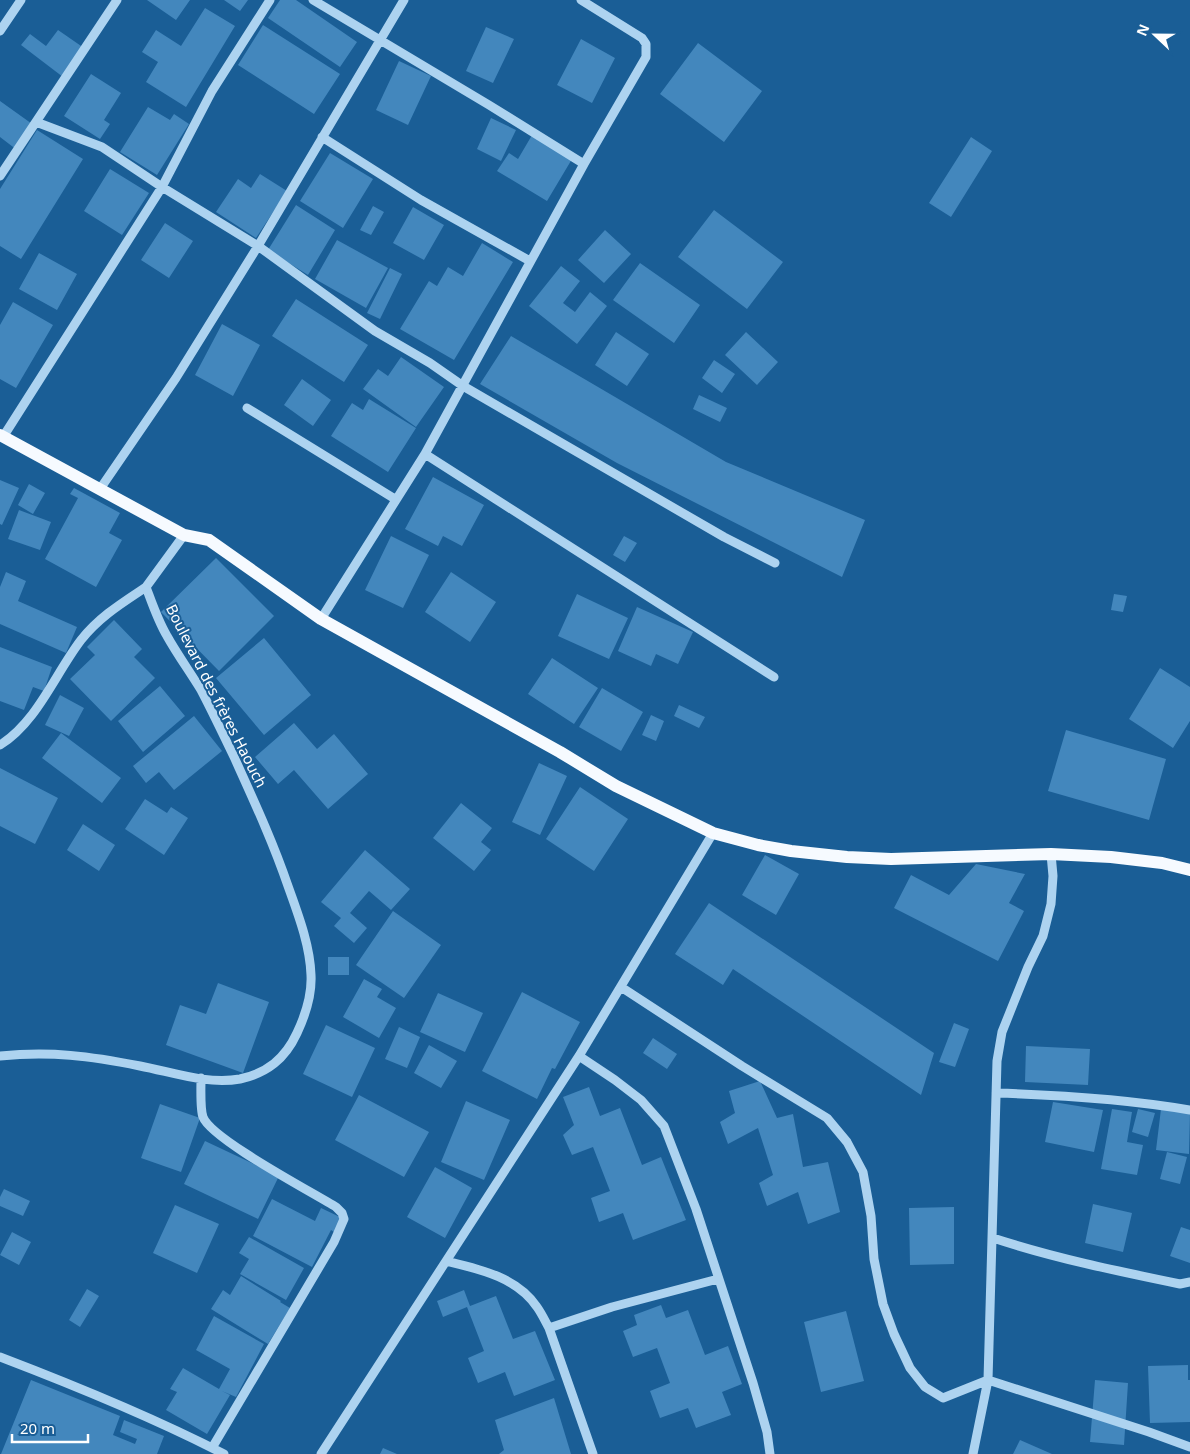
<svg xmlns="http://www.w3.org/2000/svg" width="1190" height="1454" viewBox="0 0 1190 1454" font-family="'Noto Sans',sans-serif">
<rect width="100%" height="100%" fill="#1a5e96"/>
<path fill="#4387bd" d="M 147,0 L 190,0 L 176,20 Z
M 224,0 L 248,0 L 240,11 Z
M 280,0 L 296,0 L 357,42 L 340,67 L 268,18 Z
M 205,8 L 235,26 L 186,107 L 146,82 L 158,62 L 142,52 L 156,30 L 181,46 Z
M 263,25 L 340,74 L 314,114 L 238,65 Z
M 486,27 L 514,39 L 493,83 L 466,71 Z
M 58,30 L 84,48 L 63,77 L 21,45 L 30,34 L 46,46 Z
M 581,39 L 615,58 L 592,103 L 557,85 Z
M 698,43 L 762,91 L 724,142 L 660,94 Z
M 399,61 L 431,76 L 408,125 L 376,110 Z
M 91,74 L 121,93 L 104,120 L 110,124 L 100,139 L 64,116 Z
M 0,101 L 35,126 L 17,150 L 0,137 Z
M 148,107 L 170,120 L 174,114 L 189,124 L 157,175 L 120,152 Z
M 491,118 L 516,130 L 501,161 L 477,149 Z
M 37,130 L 83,159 L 21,259 L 0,246 L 0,189 Z
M 535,130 L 575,154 L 547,201 L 497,171 L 509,153 L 518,159 Z
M 971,137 L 992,151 L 951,217 L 929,203 Z
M 330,153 L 373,179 L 343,228 L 300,201 Z
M 110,169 L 149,193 L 122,235 L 84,211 Z
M 260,174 L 287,191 L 256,238 L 216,212 L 238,179 L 251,188 Z
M 296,205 L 335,230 L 308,275 L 268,250 Z
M 373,206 L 384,212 L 371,235 L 360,230 Z
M 413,207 L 444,225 L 424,260 L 393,243 Z
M 714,210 L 783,262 L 747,309 L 678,257 Z
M 165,223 L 193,241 L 169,278 L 141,260 Z
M 605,230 L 631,254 L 604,283 L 578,260 Z
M 337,240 L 388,268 L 366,308 L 315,279 Z
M 482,243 L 513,262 L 454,360 L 400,329 L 429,281 L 437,286 L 448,267 L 463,276 Z
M 39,253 L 77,274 L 57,310 L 19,289 Z
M 640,263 L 700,305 L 674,343 L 613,300 Z
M 561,266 L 580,281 L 563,303 L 575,312 L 590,292 L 607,306 L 577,344 L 529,306 Z
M 390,268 L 402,274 L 380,319 L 367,313 Z
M 296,299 L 368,345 L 344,382 L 272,336 Z
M 13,302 L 53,325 L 16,388 L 0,379 L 0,325 Z
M 222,324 L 260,345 L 233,396 L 195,375 Z
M 616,332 L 649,354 L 627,386 L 595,365 Z
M 746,332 L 778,362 L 757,385 L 725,355 Z
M 511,336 L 726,462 L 865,520 L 842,577 L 617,463 L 480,384 Z
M 401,357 L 444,387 L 416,427 L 363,389 L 378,369 L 388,376 Z
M 714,360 L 735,374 L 722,393 L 702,378 Z
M 302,379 L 331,400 L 313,426 L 284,405 Z
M 699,395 L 727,408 L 720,422 L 693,409 Z
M 369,399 L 416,428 L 388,472 L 331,436 L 352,403 L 363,410 Z
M 433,477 L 484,505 L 462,546 L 443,536 L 438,546 L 405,529 Z
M 0,480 L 19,488 L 2,525 L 0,524 Z
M 29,484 L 45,493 L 33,514 L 18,505 Z
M 74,488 L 120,513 L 109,533 L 122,540 L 96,587 L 45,559 L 78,498 L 70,494 Z
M 19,510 L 51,522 L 40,550 L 8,539 Z
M 391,536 L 429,555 L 403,608 L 365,590 Z
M 624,536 L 637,543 L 625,562 L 613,555 Z
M 216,558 L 274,616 L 219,671 L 161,612 Z
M 6,572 L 26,581 L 18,601 L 77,627 L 66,653 L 0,624 L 0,587 Z
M 451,572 L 496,602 L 470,642 L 425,612 Z
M 577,594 L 628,618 L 609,659 L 558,636 Z
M 1114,594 L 1127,596 L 1123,612 L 1111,610 Z
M 637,607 L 693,632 L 678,664 L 656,654 L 651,666 L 618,651 Z
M 114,620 L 142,649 L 134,657 L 155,678 L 111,721 L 70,679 L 95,655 L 87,647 Z
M 264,638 L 311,695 L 264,735 L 216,678 Z
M 0,647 L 52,667 L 44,691 L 33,687 L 24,710 L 0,701 Z
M 552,658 L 598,688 L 574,724 L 528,694 Z
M 1160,668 L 1190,687 L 1190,721 L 1173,748 L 1129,719 Z
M 160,686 L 185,716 L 143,752 L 118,721 Z
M 602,688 L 643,712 L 621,751 L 579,727 Z
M 60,695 L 84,708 L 69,736 L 45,725 Z
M 679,705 L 705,717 L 699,728 L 674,716 Z
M 651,715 L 664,721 L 656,741 L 642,735 Z
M 194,716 L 222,751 L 174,790 L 159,772 L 146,783 L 133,766 Z
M 294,723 L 317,749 L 334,734 L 368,774 L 328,809 L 294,770 L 278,784 L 255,757 Z
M 1066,730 L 1166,759 L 1149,820 L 1048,791 Z
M 61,733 L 121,778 L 102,803 L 42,758 Z
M 539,763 L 567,776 L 540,835 L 512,822 Z
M 0,768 L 58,798 L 35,844 L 0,826 Z
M 580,787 L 628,819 L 594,871 L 546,839 Z
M 145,799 L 167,813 L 171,807 L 188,818 L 164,855 L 125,829 Z
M 461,803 L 492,828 L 481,842 L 491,850 L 474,871 L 433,838 Z
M 83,824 L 115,845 L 99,871 L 67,850 Z
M 365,850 L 410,889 L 391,910 L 369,891 L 350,913 L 367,928 L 354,943 L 334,926 L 341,918 L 321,902 Z
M 765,855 L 799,874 L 776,915 L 742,895 Z
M 976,864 L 1025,874 L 1009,903 L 1024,911 L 998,961 L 894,908 L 911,875 L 949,895 Z
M 709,903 L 934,1053 L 921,1095 L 733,969 L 723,985 L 675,954 Z
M 393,911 L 441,945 L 404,998 L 356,965 Z
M 328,957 L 349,957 L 349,975 L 328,975 Z
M 364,979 L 382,989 L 377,997 L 396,1008 L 379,1038 L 343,1017 Z
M 218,983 L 269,1002 L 243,1073 L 166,1045 L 180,1005 L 206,1014 Z
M 522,992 L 580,1022 L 555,1069 L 552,1068 L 537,1099 L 482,1071 Z
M 438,993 L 483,1013 L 465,1052 L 420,1032 Z
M 954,1023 L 969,1029 L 955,1067 L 939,1062 Z
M 326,1025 L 375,1048 L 352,1097 L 303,1074 Z
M 399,1027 L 420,1037 L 407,1068 L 385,1059 Z
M 653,1038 L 677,1054 L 667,1069 L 643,1053 Z
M 429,1045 L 457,1061 L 441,1088 L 414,1073 Z
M 1026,1046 L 1090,1049 L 1088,1085 L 1025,1082 Z
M 760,1081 L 777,1118 L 793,1114 L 803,1167 L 828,1162 L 840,1212 L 808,1224 L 798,1192 L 767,1206 L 759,1183 L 773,1175 L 758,1128 L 728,1144 L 720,1122 L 735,1113 L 729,1091 Z
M 589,1087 L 600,1116 L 620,1108 L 642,1165 L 661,1157 L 686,1220 L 633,1240 L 623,1213 L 599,1222 L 591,1198 L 610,1191 L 593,1147 L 572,1155 L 563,1135 L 574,1125 L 563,1097 Z
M 359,1095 L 429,1132 L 404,1177 L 335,1140 Z
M 466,1101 L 510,1120 L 484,1180 L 441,1162 Z
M 1053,1102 L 1103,1110 L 1094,1152 L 1045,1142 Z
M 160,1104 L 200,1118 L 181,1172 L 141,1158 Z
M 1112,1109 L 1132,1112 L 1127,1142 L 1143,1145 L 1137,1175 L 1101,1169 Z
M 1138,1109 L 1155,1113 L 1148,1137 L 1132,1132 Z
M 1161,1109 L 1190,1113 L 1189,1154 L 1156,1150 Z
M 205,1141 L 279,1176 L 258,1219 L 184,1184 Z
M 1167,1152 L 1187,1157 L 1180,1184 L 1160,1179 Z
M 435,1167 L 472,1188 L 445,1238 L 407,1217 Z
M 4,1189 L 30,1201 L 23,1216 L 0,1206 L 0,1197 Z
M 272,1199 L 315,1221 L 321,1208 L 342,1218 L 334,1232 L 331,1230 L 312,1267 L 253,1236 Z
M 1093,1204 L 1132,1213 L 1123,1252 L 1085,1243 Z
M 175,1205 L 219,1224 L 197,1273 L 153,1253 Z
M 954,1207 L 954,1264 L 910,1265 L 909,1208 Z
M 1181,1227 L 1190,1230 L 1190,1263 L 1170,1256 Z
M 12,1232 L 31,1242 L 19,1265 L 0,1255 Z
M 249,1237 L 304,1268 L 286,1300 L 240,1274 L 249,1259 L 239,1253 Z
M 241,1276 L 281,1301 L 280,1302 L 290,1308 L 268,1344 L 211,1309 L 223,1290 L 230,1295 Z
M 87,1289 L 99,1296 L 80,1327 L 69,1320 Z
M 464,1290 L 470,1306 L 496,1296 L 513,1339 L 535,1331 L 555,1380 L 514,1396 L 505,1372 L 478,1383 L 468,1358 L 484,1351 L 467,1307 L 443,1317 L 437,1301 Z
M 661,1305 L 666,1318 L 688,1310 L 705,1355 L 728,1346 L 742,1384 L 722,1392 L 731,1415 L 696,1428 L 688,1408 L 660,1418 L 650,1391 L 670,1383 L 657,1348 L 633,1357 L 623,1331 L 637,1325 L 634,1315 Z
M 846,1311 L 864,1381 L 821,1392 L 804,1322 Z
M 214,1316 L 264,1344 L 236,1397 L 222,1391 L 230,1395 L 207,1434 L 166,1410 L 177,1392 L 170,1389 L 183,1368 L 219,1389 L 230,1369 L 196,1350 Z
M 1188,1365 L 1188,1380 L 1190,1380 L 1190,1422 L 1150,1423 L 1148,1366 Z
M 31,1380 L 120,1416 L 113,1435 L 135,1444 L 137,1439 L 120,1432 L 124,1420 L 164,1436 L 157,1454 L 1,1454 Z
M 1095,1380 L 1128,1383 L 1124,1445 L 1090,1442 Z
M 554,1398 L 571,1454 L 499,1454 L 504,1450 L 495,1420 Z
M 1020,1440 L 1052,1454 L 1013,1454 Z
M 383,1448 L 397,1454 L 380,1454 Z"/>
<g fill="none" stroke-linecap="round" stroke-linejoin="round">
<path stroke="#add3f0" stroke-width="9" d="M 313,0 L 489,105 L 584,164
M 0,31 L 21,0
M 36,122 L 102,147 L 162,187 L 258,246 L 375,331 L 430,363 L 463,386 L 724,537 L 775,563
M 322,137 L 421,200 L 530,261
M 0,176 L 117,0
M 247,408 L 395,499
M 3,437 L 162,187 L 212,91 L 270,0
M 425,454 L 774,677
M 100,489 L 176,378 L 258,246 L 404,0
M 321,619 L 425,454 L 584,164 L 646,57 L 646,44 L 642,38 L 581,0
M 0,745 C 37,722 55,674 81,640 C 99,617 122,603 146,587
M 621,987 L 742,1066 L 827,1118 L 847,1142 L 863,1172 L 871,1216 L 874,1259 L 883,1304 L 894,1334 L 910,1368 L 925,1387 L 943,1398 L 988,1380 L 1149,1432 L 1190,1447
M 0,1056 C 51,1051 90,1056 140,1066 C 172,1072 207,1085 240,1079 C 267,1073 285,1059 297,1033 C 305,1016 312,994 311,975 C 310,945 298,914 288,886 C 273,842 254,801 235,759 C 224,736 213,713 201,690 C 190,672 177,654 167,636 C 158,621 152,603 146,587 L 184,535
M 579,1056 L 615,1080 L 641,1100 L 664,1126 L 696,1209 L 753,1383 L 767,1432 L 770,1454
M 201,1078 C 201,1087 200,1109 203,1117 C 211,1139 312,1192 336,1207 L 342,1213 L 344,1219 L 334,1242 L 212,1448
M 996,1093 C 1061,1095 1126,1099 1190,1110
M 993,1238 C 1054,1258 1117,1271 1180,1284 L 1190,1282
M 446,1261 C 479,1269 517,1277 537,1307 C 542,1314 545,1321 549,1328 L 612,1307 L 718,1279
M 549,1328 L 593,1454
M 0,1357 C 76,1386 152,1417 224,1454
M 321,1454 L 579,1056 L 713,833
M 973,1454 L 988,1380 L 997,1061 L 1002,1032 L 1028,967 L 1043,936 L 1051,904 L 1053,876 L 1051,854"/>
<path stroke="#f6faff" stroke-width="12" d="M 0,435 L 184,535 L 209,540 L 321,619 L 560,752 L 616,786 L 713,833 L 758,845 L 791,851 L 847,857 L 891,859 L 1051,854 L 1111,857 L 1162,863 L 1190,870"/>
</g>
<g text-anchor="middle" stroke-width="4" stroke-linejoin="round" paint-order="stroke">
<g font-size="15" fill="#fff" stroke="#1a5e96">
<text transform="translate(216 696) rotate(63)" y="5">Boulevard des frères Haouch</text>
</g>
</g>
<g transform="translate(1155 35) rotate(292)" stroke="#1a5e96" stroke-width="4" paint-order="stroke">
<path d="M0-4L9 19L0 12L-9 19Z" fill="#ffffff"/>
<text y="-8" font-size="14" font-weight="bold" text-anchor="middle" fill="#ffffff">N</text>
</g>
<path d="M12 1434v8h76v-8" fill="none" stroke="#ffffff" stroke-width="2.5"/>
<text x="20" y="1434" font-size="15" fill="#ffffff" stroke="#1a5e96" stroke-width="4" paint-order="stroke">20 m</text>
</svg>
